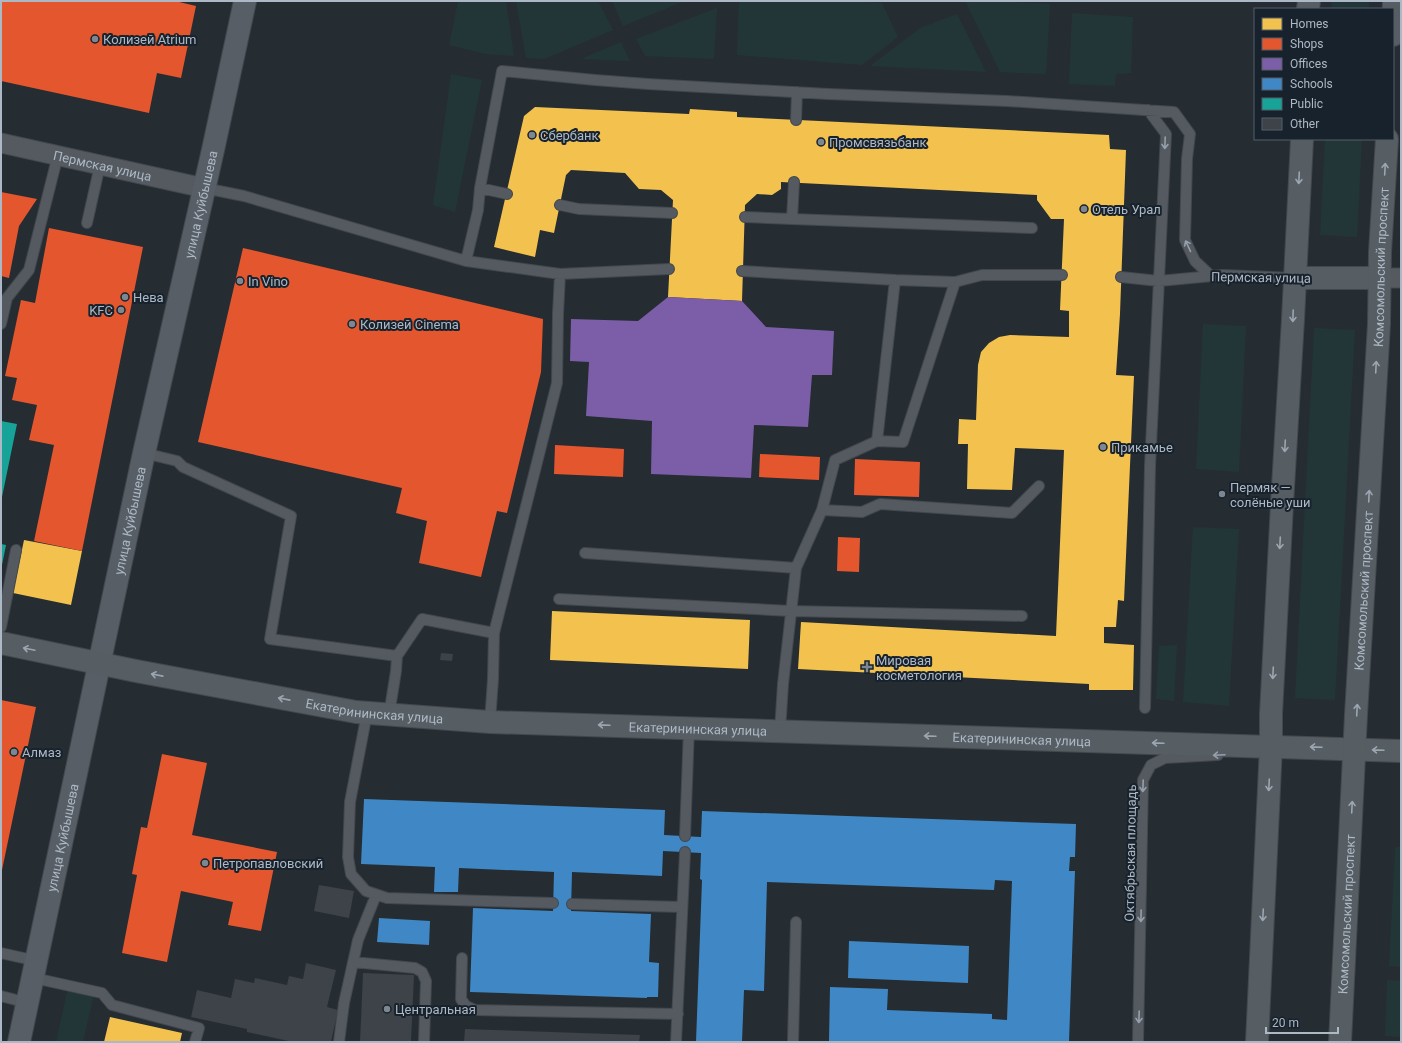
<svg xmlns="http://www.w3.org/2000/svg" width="1402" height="1043" viewBox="0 0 1402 1043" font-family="Roboto,sans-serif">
<rect width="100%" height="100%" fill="#252c32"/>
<path fill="#223638" d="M 458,1 L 506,1 L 514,56 L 485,54 L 449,45 Z
M 516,1 L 598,1 L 613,30 L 544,59 L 526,58 Z
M 612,1 L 685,1 L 623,26 Z
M 739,1 L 846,1 L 882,3 L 898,37 L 862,65 L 737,55 Z
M 965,1 L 992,1 L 1050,4 L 1046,74 L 1000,72 Z
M 1332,1 L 1369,1 L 1369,9 L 1331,9 Z
M 717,8 L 714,59 L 645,56 L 636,39 Z
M 1072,13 L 1133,17 L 1131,73 L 1116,74 L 1115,86 L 1069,84 Z
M 957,14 L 986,72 L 870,66 L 920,28 Z
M 621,42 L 630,61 L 581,59 Z
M 451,74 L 482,80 L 455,212 L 433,205 Z
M 1325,139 L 1362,139 L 1357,237 L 1320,235 Z
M 1203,324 L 1246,326 L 1239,472 L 1196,469 Z
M 1314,328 L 1355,330 L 1335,700 L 1295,698 Z
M 1193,527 L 1239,529 L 1229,706 L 1183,702 Z
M 1177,645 L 1174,701 L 1156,699 L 1159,646 Z
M 1395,847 L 1401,847 L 1401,967 L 1389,966 Z
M 1387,980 L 1401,981 L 1401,1037 L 1385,1036 Z
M 68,988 L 94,994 L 83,1042 L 56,1042 Z"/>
<path fill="#f2c14e" d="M 535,107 L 689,114 L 690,109 L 737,112 L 737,117 L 1109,135 L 1110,149 L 1126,150 L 1120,314 L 1116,375 L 1134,376 L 1124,601 L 1118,600 L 1116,627 L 1104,627 L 1104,643 L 1134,645 L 1133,690 L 1089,690 L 1089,684 L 798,669 L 801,622 L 1056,636 L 1064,450 L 1015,448 L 1012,490 L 967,489 L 968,444 L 958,444 L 959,419 L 976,420 L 978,365 L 981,352 L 989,343 L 999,337 L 1010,335 L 1069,337 L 1069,311 L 1060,310 L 1064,219 L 1051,219 L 1037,200 L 1037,195 L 781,182 L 781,189 L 772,195 L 757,194 L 745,205 L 742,301 L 668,297 L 673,200 L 661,190 L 639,189 L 625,173 L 571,170 L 566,175 L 554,233 L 540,230 L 535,257 L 494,247 L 524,116 Z
M 24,540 L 82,551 L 71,605 L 13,593 Z
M 552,611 L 750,620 L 748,669 L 550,660 Z
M 110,1017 L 182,1033 L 180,1042 L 104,1042 Z"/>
<path fill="#e4572e" d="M 1,1 L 175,1 L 196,6 L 181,78 L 157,73 L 149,113 L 1,81 Z
M 1,192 L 37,199 L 19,226 L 9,278 L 1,276 Z
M 49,228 L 143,247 L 82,551 L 34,541 L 54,445 L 29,440 L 37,405 L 12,400 L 17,378 L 5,376 L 21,300 L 35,303 Z
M 243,248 L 543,319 L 541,372 L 507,513 L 497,511 L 481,577 L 419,563 L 427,521 L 396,513 L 402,488 L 198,442 Z
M 555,445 L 624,449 L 623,477 L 554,474 Z
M 760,454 L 820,457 L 819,480 L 759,477 Z
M 855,459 L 920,462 L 919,497 L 854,495 Z
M 838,537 L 860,538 L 859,572 L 837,571 Z
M 1,700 L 36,707 L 2,870 L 1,870 Z
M 162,754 L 207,763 L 192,835 L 277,852 L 261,931 L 228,925 L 233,902 L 181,891 L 167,962 L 122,953 L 137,875 L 132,874 L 141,827 L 147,828 Z"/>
<path fill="#7b5ea7" d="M 668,297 L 742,301 L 766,327 L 834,331 L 832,375 L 812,375 L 808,427 L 754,425 L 751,478 L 651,474 L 652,421 L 586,416 L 589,362 L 570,361 L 571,319 L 638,321 Z"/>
<path fill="#3f88c5" d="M 364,799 L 665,810 L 664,835 L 701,837 L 702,811 L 1076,824 L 1075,857 L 1070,857 L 1069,871 L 1075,871 L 1069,1042 L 829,1042 L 830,987 L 888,989 L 887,1010 L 992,1014 L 992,1019 L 1007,1020 L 1012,881 L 995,880 L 994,890 L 767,882 L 764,991 L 744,990 L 742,1042 L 696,1042 L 702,880 L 700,879 L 701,853 L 663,851 L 662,876 L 572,872 L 571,911 L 651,914 L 649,962 L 659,963 L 658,997 L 647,997 L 647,998 L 470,992 L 473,908 L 553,911 L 554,872 L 459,868 L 458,892 L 434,892 L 435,867 L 361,864 Z
M 379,918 L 430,921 L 429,945 L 377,942 Z
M 849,941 L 969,946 L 968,983 L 848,978 Z"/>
<path fill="#17a398" d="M 1,421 L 17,424 L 2,497 L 1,497 Z
M 1,544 L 6,545 L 2,565 L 1,565 Z"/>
<path fill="#3d4348" d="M 441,653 L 453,654 L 452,661 L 440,660 Z
M 319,885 L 354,891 L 349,918 L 314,911 Z
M 306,963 L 336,970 L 327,1007 L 338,1010 L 331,1042 L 293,1042 L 247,1032 L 247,1029 L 191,1017 L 197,990 L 231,998 L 235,979 L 254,983 L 255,978 L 287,985 L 289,976 L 303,979 Z
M 363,973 L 414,975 L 411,1042 L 360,1042 Z
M 465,1029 L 640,1035 L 639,1042 L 464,1042 Z"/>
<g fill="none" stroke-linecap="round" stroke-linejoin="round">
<defs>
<path id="service" d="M 796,120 L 797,92
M 794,182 L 792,219 L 1032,228
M 204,188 L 244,196 L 466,261 L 560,274 L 669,269
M 480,188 L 507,194
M 560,205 L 579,209 L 672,213
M 745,217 L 792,219
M 87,223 L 100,165
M 466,261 L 478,210 L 480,188 L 502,71 L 595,80 L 648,84 L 828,94 L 1007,101 L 1174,112 L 1190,134 L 1187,159 L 1185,240 L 1195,261 L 1211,276
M 742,271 L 895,280 L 955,282 L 982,275 L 1062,275
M 1121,277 L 1159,281 L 1223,275 L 1294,278
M 1,324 L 7,298 L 29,270 L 58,155
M 877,441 L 903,442 L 955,282
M 144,453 L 177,461 L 183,467 L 291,516 L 270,639 L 397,656 L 422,619 L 494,633
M 822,510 L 862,512 L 880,504 L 1012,513 L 1039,486
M 585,553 L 796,568 L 783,684 L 780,731
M 796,568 L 822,510 L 835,460 L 877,441 L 895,280
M 559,599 L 791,611 L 1022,616
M 1,627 L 16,550
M 1145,708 L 1150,466 L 1166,134 L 1148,110
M 367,713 L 350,802 L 348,857 L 351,874 L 366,891 L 387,898 L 553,903
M 389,715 L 396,671 L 397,656
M 490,722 L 493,679 L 494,633 L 557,383 L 558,314 L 560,274
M 685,836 L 689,728
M 572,904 L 682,907
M 1,953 L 37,961
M 462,958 L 461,999 L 466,1006 L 475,1010 L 678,1014
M 353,962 L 415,968 L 422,972 L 426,981 L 424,1042
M 34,978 L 102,993 L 112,1005 L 199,1028 L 195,1042
M 1,996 L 28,1003
M 339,1042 L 344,1003 L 358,940 L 376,895
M 676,1042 L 685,852
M 793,1042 L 796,922
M 1138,1042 L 1143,780 L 1151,765 L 1165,758 L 1218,755"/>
<g id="minor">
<path id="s1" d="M 1,143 L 204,188"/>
<path d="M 1380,278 L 1401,278"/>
</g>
<g id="secondary">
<path id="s2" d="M 19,1042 L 144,453 L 213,150 L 245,1"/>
</g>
<g id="primary">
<path d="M 1308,9 L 1309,1"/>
<path d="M 1393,35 L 1394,1"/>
<path d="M 1294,278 L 1380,278"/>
<path id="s3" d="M 1,643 L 136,671 L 356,712 L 490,722 L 1401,751"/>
<path d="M 1257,1042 L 1271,746 L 1271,714 L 1282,504 L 1293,319 L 1302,139"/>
<path id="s4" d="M 1340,1042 L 1356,715 L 1379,324 L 1380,252 L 1387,139"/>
</g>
</defs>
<use href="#service" stroke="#42484d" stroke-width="12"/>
<use href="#minor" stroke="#42484d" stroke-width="21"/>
<use href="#secondary" stroke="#42484d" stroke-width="24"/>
<use href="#primary" stroke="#42484e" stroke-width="24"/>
<use href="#service" stroke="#545a60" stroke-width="10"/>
<use href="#minor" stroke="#545a60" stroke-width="19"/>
<use href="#secondary" stroke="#585e65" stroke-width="22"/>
<use href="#primary" stroke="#565d63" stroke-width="22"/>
</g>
<defs><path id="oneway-shaft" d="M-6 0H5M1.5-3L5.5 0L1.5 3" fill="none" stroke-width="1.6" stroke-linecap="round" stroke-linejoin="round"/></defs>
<g stroke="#96a0ac">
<use href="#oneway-shaft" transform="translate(1165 143) rotate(92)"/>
<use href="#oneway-shaft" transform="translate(1188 246) rotate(-115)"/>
<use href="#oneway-shaft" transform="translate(1219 755) rotate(177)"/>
<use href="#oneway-shaft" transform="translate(1143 786) rotate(92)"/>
<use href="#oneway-shaft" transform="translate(1141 916) rotate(91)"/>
<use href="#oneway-shaft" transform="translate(1139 1017) rotate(92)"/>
</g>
<g stroke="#9ba6b1">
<use href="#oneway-shaft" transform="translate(1385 169) rotate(-87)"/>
<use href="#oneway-shaft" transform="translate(1299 178) rotate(93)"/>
<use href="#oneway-shaft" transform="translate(1293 316) rotate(92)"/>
<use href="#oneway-shaft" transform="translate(1376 367) rotate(-87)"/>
<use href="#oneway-shaft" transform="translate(1285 446) rotate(93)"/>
<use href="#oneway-shaft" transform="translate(1369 496) rotate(-87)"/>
<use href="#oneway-shaft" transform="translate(1280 543) rotate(93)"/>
<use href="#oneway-shaft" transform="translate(29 649) rotate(-168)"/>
<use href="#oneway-shaft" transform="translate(1273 673) rotate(93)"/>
<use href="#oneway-shaft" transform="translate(157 675) rotate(-169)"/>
<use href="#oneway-shaft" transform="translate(284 699) rotate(-169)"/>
<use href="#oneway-shaft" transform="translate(1357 710) rotate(-87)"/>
<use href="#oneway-shaft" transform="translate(604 725) rotate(-178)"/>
<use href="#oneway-shaft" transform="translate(930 736) rotate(-178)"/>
<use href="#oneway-shaft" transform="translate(1158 743) rotate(-178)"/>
<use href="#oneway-shaft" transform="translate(1316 747) rotate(-178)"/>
<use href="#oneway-shaft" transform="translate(1378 750) rotate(-178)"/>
<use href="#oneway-shaft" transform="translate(1269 785) rotate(93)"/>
<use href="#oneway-shaft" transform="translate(1352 807) rotate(-87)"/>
<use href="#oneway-shaft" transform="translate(1263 915) rotate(93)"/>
</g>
<g fill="#7d8792" stroke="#18222c" stroke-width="1.5">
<circle cx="95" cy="39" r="4"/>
<circle cx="532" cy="135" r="4"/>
<circle cx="821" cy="142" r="4"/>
<circle cx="1084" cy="209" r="4"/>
<circle cx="240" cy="281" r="4"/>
<circle cx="125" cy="297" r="4"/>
<circle cx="121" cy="310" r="4"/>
<circle cx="352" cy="324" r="4"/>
<circle cx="1103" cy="447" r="4"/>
<circle cx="1222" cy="494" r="4"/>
<path d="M865 661h4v4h4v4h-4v4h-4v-4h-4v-4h4z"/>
<circle cx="14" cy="752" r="4"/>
<circle cx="205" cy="863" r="4"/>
<circle cx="387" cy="1009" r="4"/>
</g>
<g text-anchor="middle" stroke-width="4" stroke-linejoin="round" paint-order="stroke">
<g font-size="13" fill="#acb8c5" stroke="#18222c" text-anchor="start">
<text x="103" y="44">Колизей Atrium</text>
<text x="540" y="140">Сбербанк</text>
<text x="829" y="147">Промсвязьбанк</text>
<text x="1092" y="214">Отель Урал</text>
<text x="248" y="286">In Vino</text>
<text x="133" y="302">Нева</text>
<text x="113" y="315" text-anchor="end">KFC</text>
<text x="360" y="329">Колизей Cinema</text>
<text x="1111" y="452">Прикамье</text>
<text x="1230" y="492">Пермяк —<tspan x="1230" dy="15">солёные уши</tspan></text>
<text x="876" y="665">Мировая<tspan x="876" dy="15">косметология</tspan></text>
<text x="22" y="757">Алмаз</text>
<text x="213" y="868">Петропавловский</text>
<text x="395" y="1014">Центральная</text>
</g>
<g font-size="13" fill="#acb8c5" stroke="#18222c">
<text dy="5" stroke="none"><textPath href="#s1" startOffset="104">Пермская улица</textPath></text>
<text dy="5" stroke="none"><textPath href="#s2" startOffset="857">улица Куйбышева</textPath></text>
<text dy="5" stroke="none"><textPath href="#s4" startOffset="776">Комсомольский проспект</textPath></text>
<text transform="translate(1261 277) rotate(1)" y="5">Пермская улица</text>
<text dy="5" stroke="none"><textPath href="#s2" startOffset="533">улица Куйбышева</textPath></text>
<text dy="5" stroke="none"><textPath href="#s4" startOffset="452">Комсомольский проспект</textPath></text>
<text dy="5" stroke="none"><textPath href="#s3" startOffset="380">Екатерининская улица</textPath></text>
<text dy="5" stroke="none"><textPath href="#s3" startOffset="704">Екатерининская улица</textPath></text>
<text dy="5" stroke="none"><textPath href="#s3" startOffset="1028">Екатерининская улица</textPath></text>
<text dy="5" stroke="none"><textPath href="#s2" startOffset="209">улица Куйбышева</textPath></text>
<text transform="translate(1130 853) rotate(-89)" y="5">Октябрьская площадь</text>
<text dy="5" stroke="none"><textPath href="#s4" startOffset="128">Комсомольский проспект</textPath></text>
</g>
</g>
<rect width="1402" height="1043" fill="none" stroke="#acb8c5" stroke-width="4"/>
<rect x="1254" y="8" width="140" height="132" fill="#18222c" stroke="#535e69"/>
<rect x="1262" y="18" width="20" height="12" fill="#f2c14e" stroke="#535e69"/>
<text x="1290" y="28" font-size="12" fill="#acb8c5">Homes</text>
<rect x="1262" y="38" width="20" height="12" fill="#e4572e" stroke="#535e69"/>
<text x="1290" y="48" font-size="12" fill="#acb8c5">Shops</text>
<rect x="1262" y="58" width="20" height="12" fill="#7b5ea7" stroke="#535e69"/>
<text x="1290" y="68" font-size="12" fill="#acb8c5">Offices</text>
<rect x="1262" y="78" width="20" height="12" fill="#3f88c5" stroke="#535e69"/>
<text x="1290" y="88" font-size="12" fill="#acb8c5">Schools</text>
<rect x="1262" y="98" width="20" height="12" fill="#17a398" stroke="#535e69"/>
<text x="1290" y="108" font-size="12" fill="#acb8c5">Public</text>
<rect x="1262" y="118" width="20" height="12" fill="#3d4348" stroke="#535e69"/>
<text x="1290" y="128" font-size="12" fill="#acb8c5">Other</text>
<path d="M1266 1027v6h72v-6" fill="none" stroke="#acb8c5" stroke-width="2"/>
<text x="1272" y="1027" font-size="12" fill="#acb8c5" stroke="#18222c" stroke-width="3" paint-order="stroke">20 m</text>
</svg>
